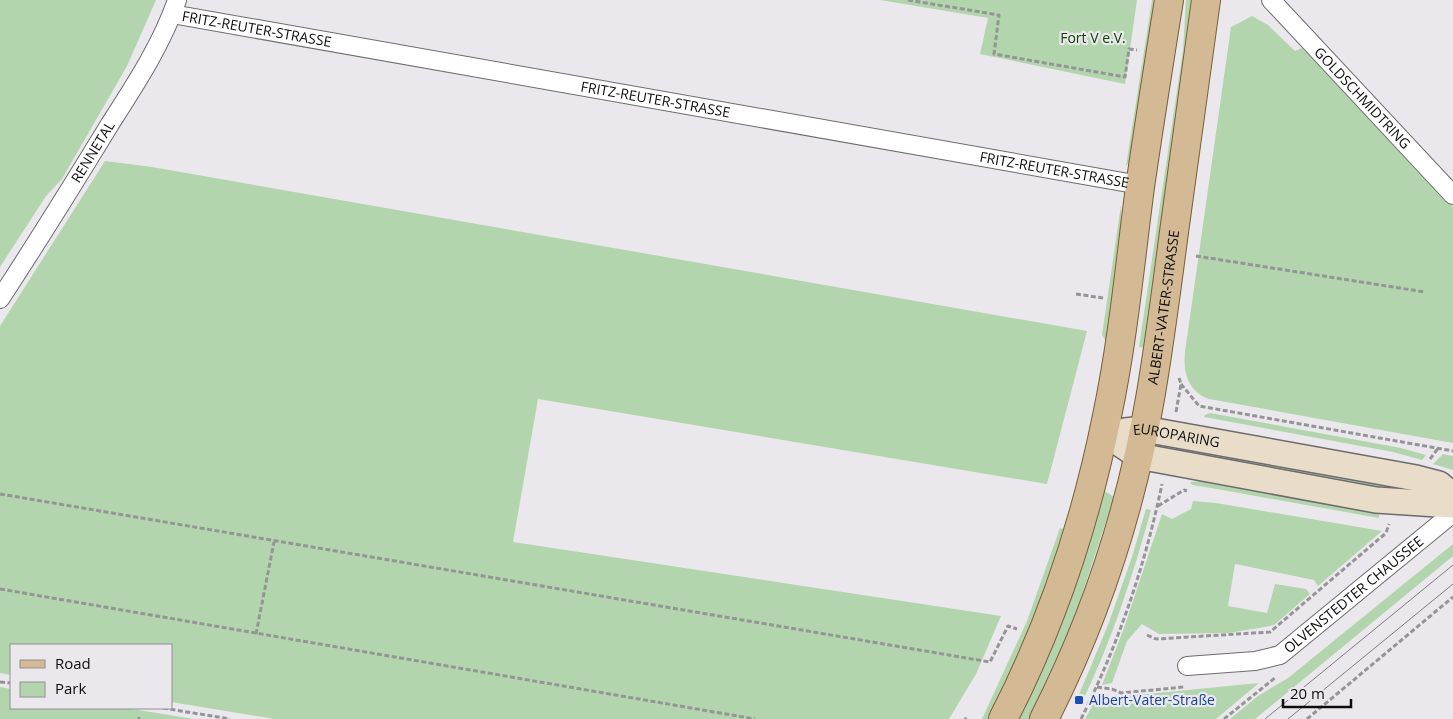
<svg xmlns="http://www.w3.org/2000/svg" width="1453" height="719" viewBox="0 0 1453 719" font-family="'Open Sans',sans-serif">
<rect width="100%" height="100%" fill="#eae8ec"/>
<path fill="#b3d5ad" d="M 0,0 L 156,0 L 127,66 L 62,179 L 46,196 L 0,267 Z
M 880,0 L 1137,0 L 1125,84 L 980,54 L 988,18 Z
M 1152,0 L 1157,0 L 1131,160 L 1126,166 Z
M 1186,0 L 1193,0 L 1145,348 L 1139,347 L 1183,50 Z
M 1252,16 L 1268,25 L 1295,51 L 1302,48 L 1453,207 L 1453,443 L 1209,399 C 1188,391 1183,373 1185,352 L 1231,27 Z
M 105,161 L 152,167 L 1087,331 L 1047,484 L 538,399 L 513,542 L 1001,616 L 976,674 L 949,719 L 275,719 L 171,702 L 171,645 L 11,645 L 11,675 L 0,673 L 0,326 Z
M 1121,205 L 1122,229 L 1106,341 L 1102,335 Z
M 1210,413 L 1401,448 L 1426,455 L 1422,460 L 1393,452 L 1204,417 L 1205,415 Z
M 1198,451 L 1402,487 L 1399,492 L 1196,456 Z
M 1443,454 L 1453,456 L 1453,470 L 1433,464 Z
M 1201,481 L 1379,512 L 1379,518 L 1211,488 L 1192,485 L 1190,482 Z
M 1103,490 L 1114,497 L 1073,622 L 1029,719 L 1014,719 Z
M 1193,501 L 1216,503 L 1382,531 L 1318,586 L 1314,580 L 1235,564 L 1228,606 L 1267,613 L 1275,584 L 1306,589 L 1310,594 L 1274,625 L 1259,628 L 1228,633 L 1159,634 L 1142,624 L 1127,641 L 1112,683 L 1102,685 L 1124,628 L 1162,514 L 1172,519 L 1191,509 Z
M 1146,509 L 1151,510 C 1133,575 1112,640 1083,700 L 1078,697 L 1108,625 L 1132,557 Z
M 1060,528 L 1063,529 C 1047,595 1018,658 988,719 L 982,719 L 1027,621 Z
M 1453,544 L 1453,556 L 1255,719 L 1230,719 L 1258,696 L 1288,678 Z
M 1259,683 L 1216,719 L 1085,719 L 1096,699 Z
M 0,687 L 11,689 L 11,708 L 126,708 L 194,719 L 0,719 Z"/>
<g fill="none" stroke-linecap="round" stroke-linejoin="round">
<defs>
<g id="minor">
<path id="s1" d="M 1271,0 L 1453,195"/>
<path id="s2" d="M 172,14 L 1140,185"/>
<path id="s3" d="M 0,299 C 38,241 74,183 110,124 C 135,85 162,44 177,0"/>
<path id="s4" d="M 1187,666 L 1255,661 L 1280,655 L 1453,513"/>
</g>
<g id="secondary">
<path id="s5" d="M 1125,431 L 1144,429 L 1416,478 L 1439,484 L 1453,496"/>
<path d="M 1104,433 L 1138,456 L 1376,500 L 1453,505"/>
</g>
<g id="primary">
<path d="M 1003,719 C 1052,624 1086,520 1107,416 C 1123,340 1130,263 1140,187 C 1149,125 1159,62 1169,0"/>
<path id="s6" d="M 1044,719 C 1096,617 1132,506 1151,393 C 1160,340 1167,286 1174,232 C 1185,155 1195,77 1206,0"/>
</g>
</defs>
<use href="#minor" stroke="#6d6b6e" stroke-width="20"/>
<use href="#secondary" stroke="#6d6b6e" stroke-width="28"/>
<use href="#primary" stroke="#7a5e36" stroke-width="30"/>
<path stroke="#959496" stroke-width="3" stroke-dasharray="5 2.5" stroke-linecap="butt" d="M 908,0 L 999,15 L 994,54 L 1125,77 L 1129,49 L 1137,50
M 1196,256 L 1425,292
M 1076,294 L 1103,298
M 1181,384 L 1199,406 L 1453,451
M 1176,412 L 1181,384 L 1179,378
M 1430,459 L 1439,447
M 0,494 L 990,662 L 1008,626 L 1017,629
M 1158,506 L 1184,490 L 1187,491
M 0,589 L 755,719
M 256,634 L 274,542
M 1147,635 L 1156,639 L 1270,632 L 1386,533 L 1389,524
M 0,682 L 11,683
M 1097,687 L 1112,689 L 1121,693 L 1184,687
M 163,708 L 230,719
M 139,719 L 139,717
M 964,719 L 967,719
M 1081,719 C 1118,645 1145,566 1162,484
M 1224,719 L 1276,677
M 1307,719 L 1453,597"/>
<use href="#minor" stroke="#fff" stroke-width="18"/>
<use href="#secondary" stroke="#e9dcc9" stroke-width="25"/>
<use href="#primary" stroke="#d3b994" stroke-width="28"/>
<path stroke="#7d7c7e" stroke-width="1" d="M 1265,719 L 1453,565
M 1288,719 L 1453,584"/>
</g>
<rect fill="#1a4fb4" stroke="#eae8ec" stroke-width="2" x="1074" y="695" width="10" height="10" rx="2.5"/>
<g text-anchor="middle" stroke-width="4.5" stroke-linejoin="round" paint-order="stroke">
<g font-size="14" fill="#0c0c0d" stroke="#eae8ec">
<text dy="5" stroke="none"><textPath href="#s2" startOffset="86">FRITZ-REUTER-STRASSE</textPath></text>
<text dy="5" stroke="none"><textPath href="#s1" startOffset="134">GOLDSCHMIDTRING</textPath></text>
<text dy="5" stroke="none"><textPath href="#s2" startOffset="491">FRITZ-REUTER-STRASSE</textPath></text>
<text dy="5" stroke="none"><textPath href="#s3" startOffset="174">RENNETAL</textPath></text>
<text dy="5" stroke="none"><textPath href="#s2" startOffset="896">FRITZ-REUTER-STRASSE</textPath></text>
<text dy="5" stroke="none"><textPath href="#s6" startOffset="431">ALBERT-VATER-STRASSE</textPath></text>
<text dy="5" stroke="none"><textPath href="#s5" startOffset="52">EUROPARING</textPath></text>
<text dy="5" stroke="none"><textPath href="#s4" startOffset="189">OLVENSTEDTER CHAUSSEE</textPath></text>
</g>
<g font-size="14" fill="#104207" stroke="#eae8ec">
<text x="1093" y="43">Fort V e.V.</text>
</g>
<g font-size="14" fill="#164399" stroke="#eae8ec" text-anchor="start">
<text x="1089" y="705">Albert-Vater-Straße</text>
</g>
</g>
<rect x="10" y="644" width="162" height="65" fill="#eae8ec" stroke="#919093"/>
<rect x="20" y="660" width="25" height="8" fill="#d3b994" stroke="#919093"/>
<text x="55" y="669" font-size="15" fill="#0c0c0d">Road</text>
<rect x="20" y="682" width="25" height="15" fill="#b3d5ad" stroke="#919093"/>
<text x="55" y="694" font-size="15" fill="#0c0c0d">Park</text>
<path d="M1283 699v8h68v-8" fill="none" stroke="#0c0c0d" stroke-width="2.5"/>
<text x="1290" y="699" font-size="15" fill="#0c0c0d" stroke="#eae8ec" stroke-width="4" paint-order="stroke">20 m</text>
</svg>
